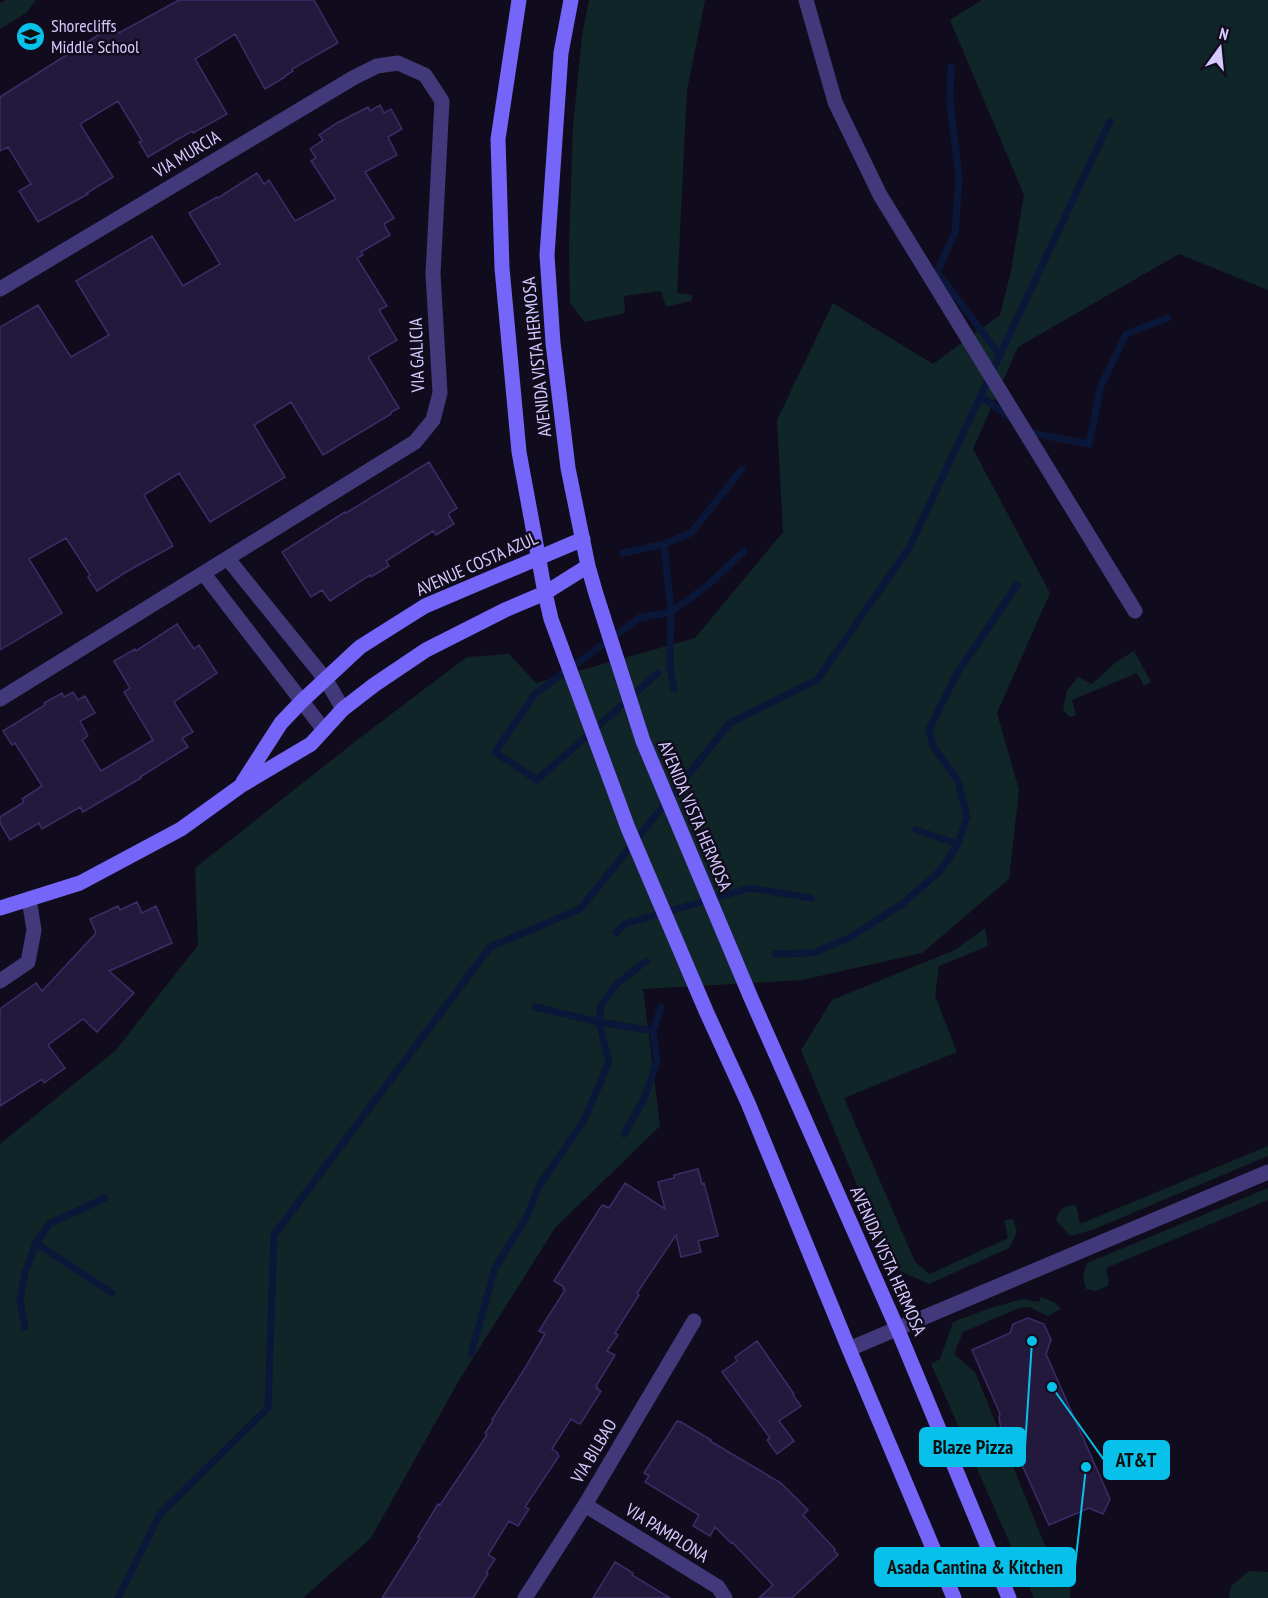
<svg xmlns="http://www.w3.org/2000/svg" width="1268" height="1598" viewBox="0 0 1268 1598" font-family="'PT Sans Narrow',sans-serif">
<rect width="100%" height="100%" fill="#110c1d"/>
<path fill="#102527" d="M 6,0 L 36,0 L 26,13 L 0,29 L 0,3 Z
M 589,0 L 705,0 L 687,90 L 677,293 L 693,295 L 691,301 L 666,307 L 661,291 L 624,296 L 625,313 L 585,322 L 570,303 L 569,247 L 573,126 L 582,36 Z
M 982,0 L 1268,0 L 1268,290 L 1179,254 L 1018,347 L 973,449 L 1050,593 L 997,713 L 1019,790 L 1009,879 L 922,953 L 802,980 L 643,989 L 660,1126 L 555,1228 L 458,1382 L 371,1538 L 303,1598 L 0,1598 L 0,1144 L 116,1050 L 198,945 L 195,868 L 361,737 L 467,657 L 509,654 L 536,683 L 695,638 L 783,532 L 777,420 L 833,303 L 933,364 L 1000,315 L 1011,271 L 1024,195 L 950,20 Z
M 1134,651 L 1151,682 L 1144,686 L 1137,673 L 1072,700 L 1076,715 L 1070,717 L 1063,710 L 1067,691 L 1078,677 L 1092,684 L 1116,662 Z
M 985,928 L 988,946 L 939,966 L 935,996 L 957,1052 L 844,1098 L 915,1262 L 930,1274 L 1008,1238 L 1004,1220 L 1013,1219 L 1017,1232 L 1009,1248 L 929,1284 L 891,1267 L 801,1050 L 832,1000 L 955,950 Z
M 1268,1146 L 1268,1156 L 1092,1230 L 1070,1236 L 1056,1220 C 1059,1208 1064,1206 1076,1205 L 1080,1224 Z
M 1268,1188 L 1268,1200 L 1106,1268 L 1109,1285 L 1096,1291 L 1086,1289 L 1083,1276 L 1087,1263 Z
M 1041,1297 L 1055,1303 L 1061,1309 L 1048,1316 L 1029,1307 L 1019,1308 L 963,1332 L 954,1354 L 975,1372 L 1048,1553 L 1070,1578 L 1070,1598 L 1034,1598 L 931,1364 L 940,1359 L 953,1322 L 990,1308 L 1022,1299 L 1039,1302 Z
M 1249,1571 L 1268,1572 L 1268,1598 L 1229,1598 L 1231,1586 Z"/>
<g fill="none" stroke-linecap="round" stroke-linejoin="round">
<path stroke="#0a1738" stroke-width="7" d="M 951,67 L 950,102 L 959,178 L 955,232 L 937,272 L 1000,355
M 981,396 L 1012,419
M 1028,431 L 1031,433 L 1089,444 L 1101,386 L 1126,334 L 1168,318
M 664,544 L 671,612 L 670,667 L 674,689
M 623,553 L 664,544 L 691,533 L 742,469
M 658,673 L 537,780 L 495,752 L 535,694 L 639,618 L 671,612 L 708,585 L 744,551
M 916,830 L 958,844
M 616,933 L 624,924 L 750,888 L 811,898
M 775,954 L 813,953 L 851,937 L 902,904 L 941,870 L 958,844 L 967,817 L 958,781 L 933,746 L 929,729 L 956,675 L 1017,585
M 535,1007 L 599,1022 L 653,1031
M 624,1134 L 644,1099 L 657,1061 L 653,1031 L 661,1007
M 36,1243 L 112,1293
M 25,1327 L 20,1300 L 25,1273 L 36,1243 L 49,1224 L 105,1198
M 471,1354 L 495,1268 L 527,1216 L 539,1186 L 584,1120 L 609,1062 L 599,1022 L 601,1005 L 617,984 L 646,961
M 118,1598 L 160,1514 L 268,1408 L 274,1235 L 490,947 L 580,909 L 730,723 L 817,680 L 909,548 L 1110,121"/>
</g>
<path fill="#23193d" stroke="#3d2c68" stroke-width="1.5" d="M 179,0 L 314,0 L 338,43 L 292,69 L 293,71 L 285,76 L 285,77 L 265,89 L 235,34 L 195,59 L 227,114 L 193,133 L 192,131 L 148,157 L 139,142 L 142,141 L 118,101 L 80,124 L 113,177 L 87,193 L 88,194 L 66,206 L 38,222 L 19,191 L 31,184 L 8,147 L 0,151 L 0,97 L 114,25 L 119,33 Z
M 380,105 L 384,113 L 391,109 L 402,129 L 388,137 L 397,155 L 365,172 L 394,218 L 384,224 L 390,235 L 361,252 L 363,255 L 357,258 L 387,306 L 379,310 L 397,340 L 368,357 L 399,408 L 391,412 L 391,414 L 323,455 L 291,402 L 254,425 L 285,477 L 210,522 L 179,473 L 144,495 L 173,546 L 126,572 L 97,591 L 88,577 L 90,575 L 66,538 L 29,559 L 62,613 L 0,650 L 0,327 L 38,305 L 71,357 L 109,335 L 76,281 L 152,236 L 183,286 L 220,264 L 189,213 L 217,197 L 218,198 L 257,173 L 264,184 L 269,180 L 295,221 L 336,199 L 311,161 L 316,158 L 310,149 L 323,140 L 319,135 L 337,123 L 368,107 L 370,111 Z
M 429,462 L 457,508 L 448,514 L 454,524 L 436,535 L 433,531 L 408,547 L 386,561 L 389,566 L 371,577 L 370,575 L 330,601 L 322,590 L 311,597 L 282,552 L 345,512 L 346,513 Z
M 177,624 L 194,649 L 199,645 L 217,673 L 174,702 L 193,732 L 182,738 L 188,747 L 140,777 L 141,778 L 83,812 L 80,807 L 42,829 L 39,823 L 10,840 L 0,823 L 0,817 L 24,802 L 22,799 L 42,786 L 15,743 L 12,745 L 3,731 L 45,705 L 44,703 L 62,693 L 64,697 L 73,692 L 78,700 L 85,696 L 95,713 L 80,721 L 88,736 L 82,740 L 101,771 L 153,740 L 124,692 L 130,688 L 114,661 L 135,649 L 136,651 Z
M 137,902 L 142,913 L 156,906 L 172,943 L 109,971 L 134,993 L 97,1032 L 83,1019 L 48,1045 L 65,1068 L 44,1083 L 42,1079 L 0,1106 L 0,1009 L 36,983 L 42,991 L 96,933 L 90,919 L 118,906 L 120,910 Z
M 698,1169 L 702,1184 L 704,1183 L 718,1236 L 698,1241 L 701,1252 L 681,1257 L 676,1235 L 637,1293 L 639,1295 L 615,1333 L 618,1335 L 607,1351 L 615,1355 L 596,1386 L 598,1388 L 597,1389 L 601,1391 L 581,1423 L 579,1424 L 571,1419 L 552,1449 L 558,1453 L 557,1454 L 559,1456 L 525,1507 L 529,1509 L 518,1526 L 509,1521 L 488,1555 L 495,1559 L 486,1573 L 488,1574 L 473,1598 L 382,1598 L 420,1538 L 418,1537 L 438,1504 L 440,1505 L 487,1435 L 485,1433 L 493,1421 L 492,1420 L 525,1368 L 545,1334 L 539,1331 L 565,1290 L 563,1289 L 564,1287 L 554,1281 L 600,1208 L 603,1205 L 609,1208 L 625,1183 L 665,1209 L 658,1182 L 674,1178 L 674,1175 Z
M 1028,1318 L 1044,1324 L 1051,1340 L 1046,1354 L 1110,1499 L 1103,1514 L 1089,1508 L 1049,1525 L 1010,1438 L 1001,1429 L 999,1418 L 1000,1414 L 972,1350 L 1010,1333 L 1013,1324 Z
M 757,1341 L 794,1394 L 793,1395 L 801,1406 L 779,1421 L 794,1441 L 777,1454 L 767,1440 L 770,1438 L 722,1372 L 737,1361 L 735,1357 Z
M 677,1421 L 681,1422 L 711,1440 L 710,1441 L 781,1483 L 808,1510 L 803,1515 L 835,1549 L 834,1550 L 838,1555 L 792,1598 L 759,1598 L 773,1585 L 732,1542 L 731,1543 L 715,1527 L 710,1536 L 693,1526 L 699,1515 L 645,1482 L 649,1476 L 644,1473 Z
M 615,1562 L 633,1573 L 632,1575 L 670,1598 L 593,1598 Z"/>
<g fill="none" stroke-linecap="round" stroke-linejoin="round">
<path stroke="#41397a" stroke-width="15" d="M 806,0 L 835,102 L 880,195 L 1135,611
M 0,289 L 353,78 L 377,66 L 398,63 L 425,75 L 442,101 L 433,274 L 440,393 L 433,420 L 415,442 L 0,699
M 228,559 L 326,680 L 343,709
M 204,574 L 324,730
M 0,981 L 28,962 L 34,930 L 29,899
M 849,1349 L 1268,1172
M 585,1505 L 718,1587 L 725,1598
M 525,1598 L 585,1505 L 694,1321"/>
<path stroke="#7565f9" stroke-width="15" d="M 519,0 L 498,139 L 502,268 L 519,452 L 545,593 L 551,619 L 628,828 L 706,1011 L 748,1103 L 849,1349 L 954,1598
M 571,0 L 561,53 L 547,255 L 553,343 L 568,468 L 588,566 L 596,594 L 643,741 L 751,998 L 897,1328 L 1009,1598
M 243,782 L 281,723 L 302,701 L 360,647 L 425,606 L 583,539
M 0,908 L 80,883 L 181,829 L 242,785 L 311,744 L 343,709 L 374,685 L 426,650 L 505,610 L 545,593 L 588,566"/>
</g>
<defs>
<symbol id="school-disc" viewBox="-11 -11 22 22"><circle r="9.5" fill="#08c1eb" stroke="#110c1d"/><path d="M0-5L7-2L0 1L-7-2ZM-4 1L0 2.5L4 1V4Q0 6-4 4Z" fill="#111"/></symbol>
</defs>
<g fill-rule="evenodd">
<use href="#school-disc" x="14" y="20" width="33" height="33"/>
</g>
<g text-anchor="middle" stroke-width="5" stroke-linejoin="round" paint-order="stroke">
<g font-size="18" fill="#d4cafd" stroke="#110c1d" text-anchor="start">
<text x="51" y="32">Shorecliffs<tspan x="51" dy="21">Middle School</tspan></text>
</g>
<g font-size="18" fill="#d4cafd" stroke="#110c1d">
<text transform="translate(187 154) rotate(-31)" y="6">VIA MURCIA</text>
<text transform="translate(417 355) rotate(-92)" y="6">VIA GALICIA</text>
<text transform="translate(537 357) rotate(-96)" y="6">AVENIDA VISTA HERMOSA</text>
<text transform="translate(477 564) rotate(-24)" y="6">AVENUE COSTA AZUL</text>
<text transform="translate(695 816) rotate(67)" y="6">AVENIDA VISTA HERMOSA</text>
<text transform="translate(888 1261) rotate(66)" y="6">AVENIDA VISTA HERMOSA</text>
<text transform="translate(594 1451) rotate(-59)" y="6">VIA BILBAO</text>
<text transform="translate(667 1533) rotate(32)" y="6">VIA PAMPLONA</text>
</g>
</g>
<path fill="none" stroke="#08c1eb" stroke-width="2" d="M1032 1341L1025 1447M1052 1387L1104 1460M1086 1467L1075 1567"/>
<g fill="#08c1eb" stroke="#110c1d" stroke-width="2">
<circle cx="1032" cy="1341" r="6"/>
<circle cx="1052" cy="1387" r="6"/>
<circle cx="1086" cy="1467" r="6"/>
</g>
<g fill="#08c1eb" stroke="#08c1eb" stroke-width="2">
<rect x="920" y="1428" width="105" height="38" rx="6"/>
<rect x="1104" y="1441" width="65" height="38" rx="6"/>
<rect x="875" y="1548" width="200" height="38" rx="6"/>
</g>
<g font-size="20" text-anchor="middle" font-weight="bold" fill="#111">
<text x="973" y="1454">Blaze Pizza</text>
<text x="1136" y="1467">AT&amp;T</text>
<text x="975" y="1574">Asada Cantina &amp; Kitchen</text>
</g>
<g transform="translate(1220 48) rotate(15)" stroke="#110c1d" stroke-width="4.5" paint-order="stroke">
<path d="M0-4.5L10 22L0 15L-10 22Z" fill="#d4cafd"/>
<text y="-9" font-size="16" font-weight="bold" text-anchor="middle" fill="#d4cafd">N</text>
</g>
</svg>
